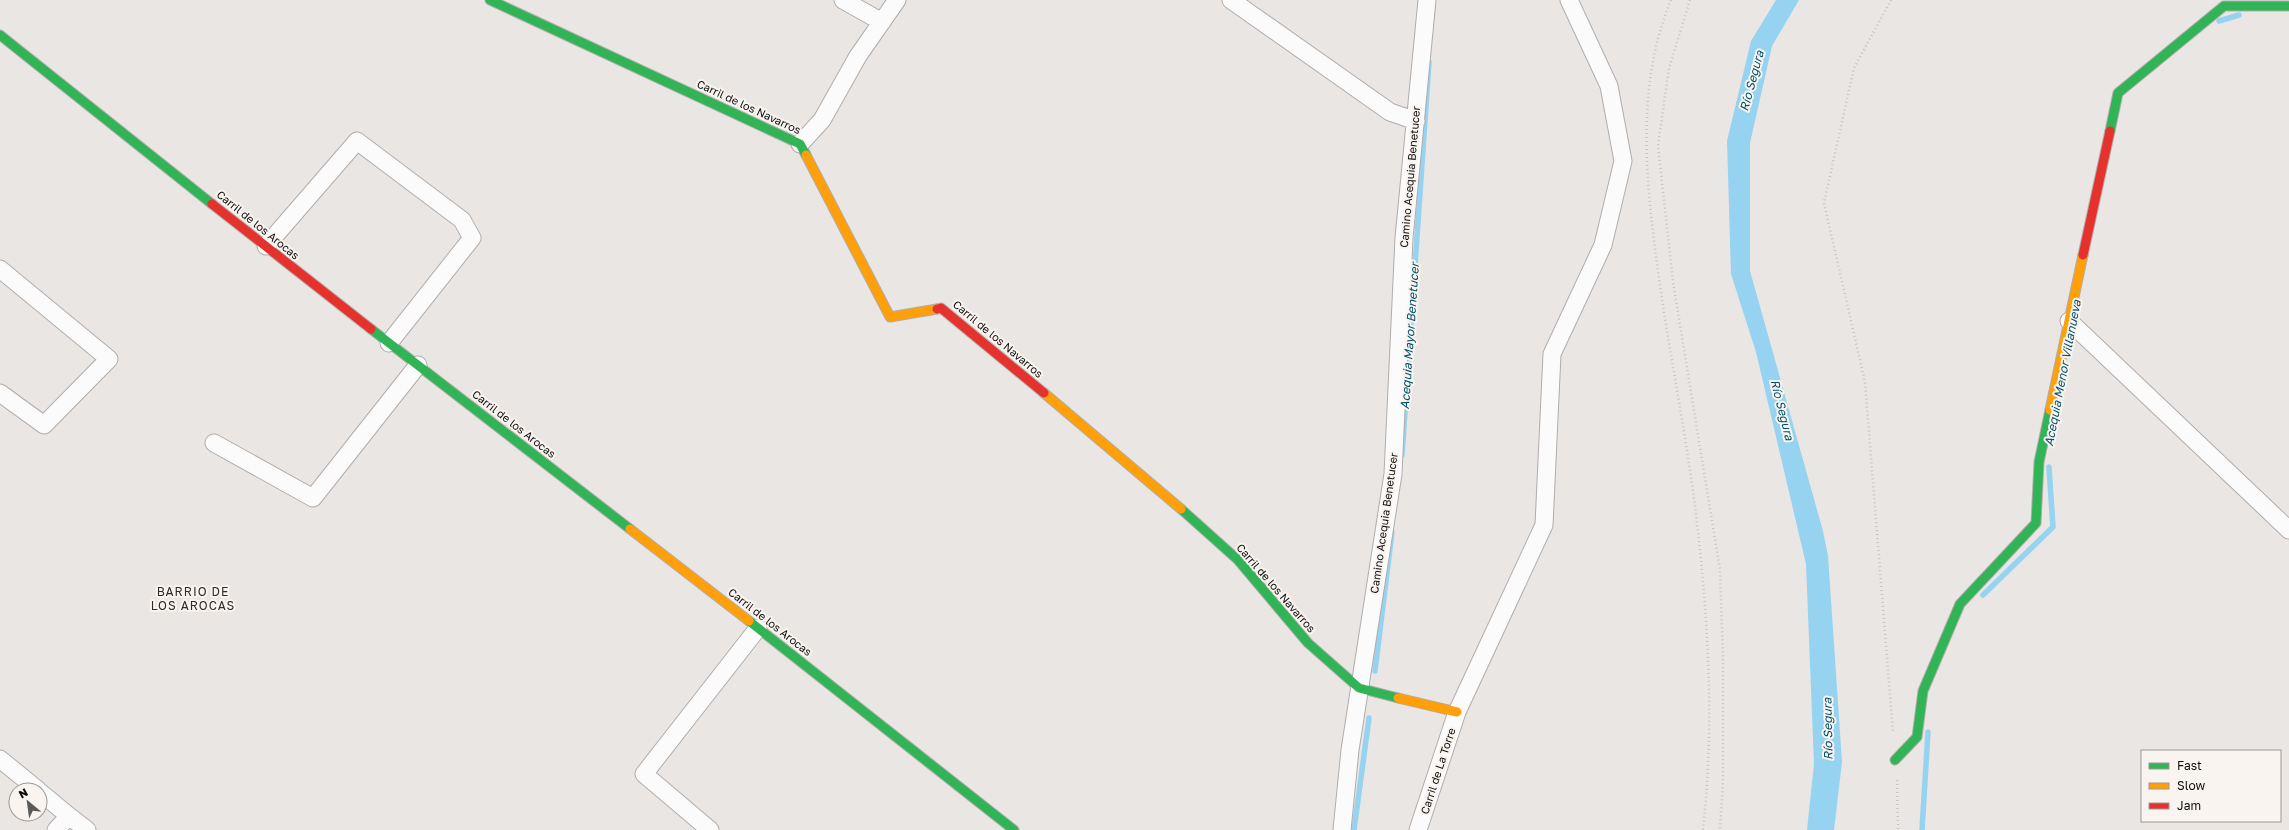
<svg xmlns="http://www.w3.org/2000/svg" width="2289" height="830" viewBox="0 0 2289 830" font-family="'Golos Text',sans-serif">
<rect width="100%" height="100%" fill="#e9e6e4"/>
<path fill="#95d3f0" d="M 1776,0 L 1799,0 L 1772,46 L 1750,143 L 1750,271 L 1823,531 L 1828,556 L 1842,762 L 1834,830 L 1807,830 L 1814,764 L 1806,564 L 1756,352 L 1731,274 L 1727,141 L 1751,41 Z"/>
<g fill="none" stroke-linecap="round" stroke-linejoin="round">
<path stroke="#95d3f0" stroke-width="5.5" d="M 2219,21 L 2239,15
M 1402,455 L 1429,62
M 1983,595 L 2053,527 L 2049,467
M 1375,671 L 1392,532
M 1354,830 L 1369,718
M 1922,830 L 1928,732"/>
<defs>
<path id="street" d="M 843,0 L 882,22
M 1231,0 L 1390,112 L 1416,121
M 800,144 L 822,120 L 858,56 L 897,0
M 266,246 L 357,141 L 462,220 L 472,238 L 389,343
M 0,269 L 109,359 L 44,425 L 0,393
M 2069,321 L 2289,530
M 214,443 L 313,498 L 418,365
M 0,759 L 38,790
M 40,792 L 69,816 L 56,830
M 69,816 L 87,830
M 710,830 L 644,774 L 758,628
M 1342,830 L 1350,750 L 1393,474 L 1404,238 L 1427,0
M 1418,830 L 1457,712 L 1544,525 L 1552,354 L 1603,245 L 1623,161 L 1609,86 L 1569,0"/>
<path id="fast" d="M 490,0 L 800,144 L 806,155
M 0,35 L 212,204
M 2110,131 L 2118,93 L 2224,6 L 2289,6
M 371,329 L 630,529
M 1181,509 L 1238,560 L 1308,643 L 1359,688 L 1398,698
M 749,621 L 1014,830
M 1895,760 L 1917,737 L 1923,691 L 1960,604 L 2036,523 L 2039,462 L 2050,410"/>
<path id="slow" d="M 806,155 L 890,317 L 937,309
M 1044,393 L 1181,509
M 2050,410 L 2083,255
M 630,529 L 749,621
M 1398,698 L 1457,712"/>
<path id="jam" d="M 212,204 L 371,329
M 2083,255 L 2110,131
M 937,309 L 941,308 L 1044,393"/>
</defs>
<use href="#street" stroke="#b0adac" stroke-width="19"/>
<use href="#fast" stroke="#b0adac" stroke-width="11"/>
<use href="#slow" stroke="#b0adac" stroke-width="11"/>
<use href="#jam" stroke="#b0adac" stroke-width="11"/>
<path stroke="#c5c4c4" stroke-width="2.5" stroke-dasharray="1 3" stroke-linecap="butt" d="M 1671,0 C 1637,82 1645,171 1656,257 C 1668,349 1688,440 1698,532 C 1709,630 1714,732 1703,830
M 1690,0 L 1669,68 L 1658,146 L 1673,282 L 1720,570 L 1723,659 L 1723,782 L 1720,830
M 1891,0 L 1854,68 L 1824,203 L 1865,382 L 1893,733
M 1897,780 L 1898,830"/>
<use href="#street" stroke="#fcfbfb" stroke-width="17"/>
<use href="#fast" stroke="#30b455" stroke-width="9"/>
<use href="#slow" stroke="#ff9f0a" stroke-width="9"/>
<use href="#jam" stroke="#e5322d" stroke-width="9"/>
</g>
<g text-anchor="middle" stroke-width="4" stroke-linejoin="round" paint-order="stroke">
<g font-size="11" fill="#0f0d0c" stroke="#f9f4ef">
<text transform="translate(749 107) rotate(25)" y="4">Carril de los Navarros</text>
<text transform="translate(1410 177) rotate(-85)" y="4">Camino Acequia Benetucer</text>
<text transform="translate(258 225) rotate(39)" y="4">Carril de los Arocas</text>
<text transform="translate(998 339) rotate(40)" y="4">Carril de los Navarros</text>
<text transform="translate(514 424) rotate(38)" y="4">Carril de los Arocas</text>
<text transform="translate(1384 523) rotate(-82)" y="4">Camino Acequia Benetucer</text>
<text transform="translate(1276 588) rotate(49)" y="4">Carril de los Navarros</text>
<text transform="translate(770 622) rotate(38)" y="4">Carril de los Arocas</text>
<text transform="translate(1438 771) rotate(-72)" y="4">Carril de La Torre</text>
</g>
<g font-size="12" font-style="italic" fill="#00506b" stroke="#f9f4ef">
<text transform="translate(1752 81) rotate(-75)" y="4">Río Segura</text>
<text transform="translate(1410 336) rotate(-86)" y="4">Acequia Mayor Benetucer</text>
<text transform="translate(2063 373) rotate(-79)" y="4">Acequia Menor Villanueva</text>
<text transform="translate(1782 410) rotate(76)" y="4">Río Segura</text>
<text transform="translate(1828 729) rotate(-91)" y="4">Río Segura</text>
</g>
<g font-size="12" letter-spacing="1" fill="#2f2b28" stroke="#f9f4ef">
<text x="193" y="596">BARRIO DE<tspan x="193" dy="14">LOS AROCAS</tspan></text>
</g>
</g>
<rect x="2141" y="750" width="140" height="72" fill="#f9f4ef" stroke="#9b9894"/>
<rect x="2149" y="763" width="20" height="6" fill="#30b455" stroke="#9b9894"/>
<text x="2177" y="770" font-size="12" fill="#0f0d0c">Fast</text>
<rect x="2149" y="783" width="20" height="6" fill="#ff9f0a" stroke="#9b9894"/>
<text x="2177" y="790" font-size="12" fill="#0f0d0c">Slow</text>
<rect x="2149" y="803" width="20" height="6" fill="#e5322d" stroke="#9b9894"/>
<text x="2177" y="810" font-size="12" fill="#0f0d0c">Jam</text>
<g transform="translate(28 802) rotate(331)"><circle r="19" fill="#f9f4ef" stroke="#9b9894"/>
<path d="M0-3L7 15L0 10L-7 15Z" fill="#5b5958"/>
<text y="-6" font-size="11" font-weight="bold" text-anchor="middle" fill="#0f0d0c">N</text>
</g>
</svg>
